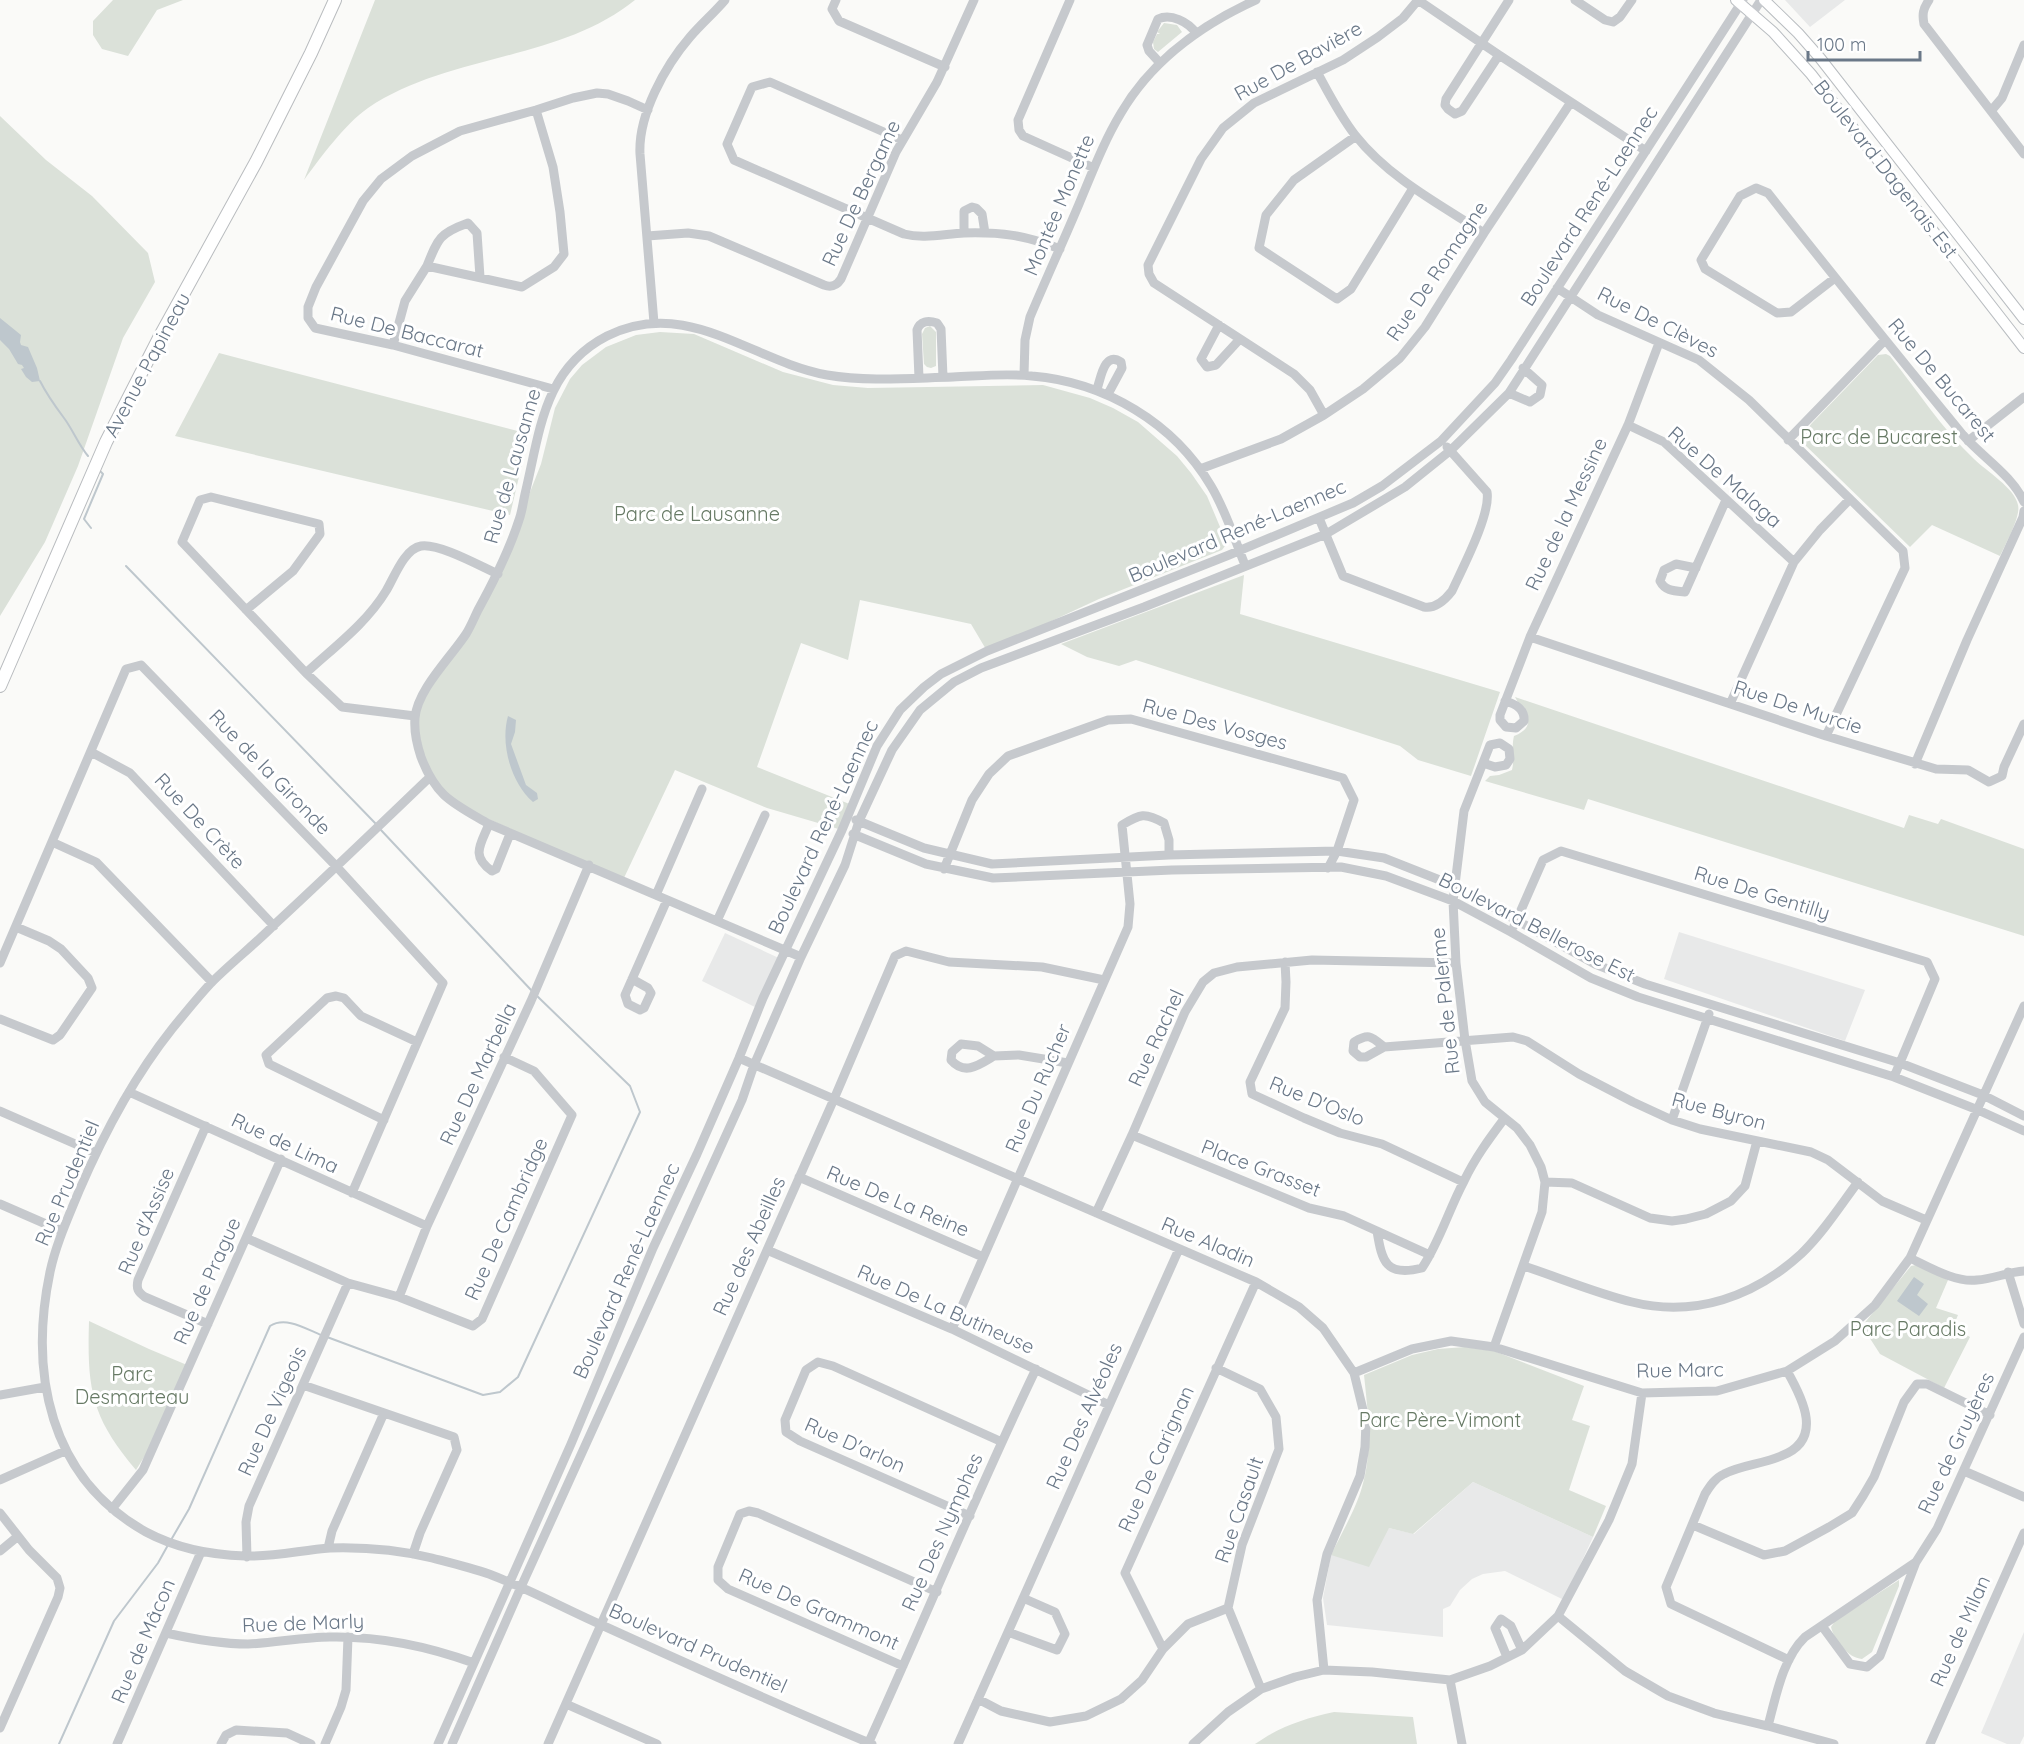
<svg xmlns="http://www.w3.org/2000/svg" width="2024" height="1744" viewBox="0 0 2024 1744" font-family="Quicksand,sans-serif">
<rect width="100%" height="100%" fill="#fafaf8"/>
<path fill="#e8e9e9" d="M 1785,0 L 1845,0 L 1810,27 Z
M 1679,932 L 1865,990 L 1845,1041 L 1664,979 Z
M 725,933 L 781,959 L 759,1009 L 702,981 Z
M 1473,1482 L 1593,1537 L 1564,1600 L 1505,1571 L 1483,1574 L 1472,1579 L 1460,1590 L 1450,1606 L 1443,1609 L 1443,1637 L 1327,1625 L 1323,1598 L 1331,1555 L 1389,1528 L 1414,1534 Z
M 2024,1632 L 2024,1736 L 2020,1744 L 2007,1744 L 1981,1733 Z"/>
<path fill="#dbe1d9" d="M 113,0 L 183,0 L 157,10 L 128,56 L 102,49 L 93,35 L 93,21 Z
M 375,0 L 635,0 C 560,61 448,54 368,108 C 345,124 321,157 304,180 Z
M 1164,23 L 1177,25 L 1182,32 L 1158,52 L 1154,49 L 1153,42 L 1157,34 L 1160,34 L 1157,32 Z
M 0,116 L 46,160 L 92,196 L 148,253 L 155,282 L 123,338 L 78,466 L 45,542 L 0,616 Z
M 930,326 L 936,332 L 936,366 L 931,368 L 927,367 L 924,364 L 922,334 L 925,328 Z
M 660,332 L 694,334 L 783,372 L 833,385 L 868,388 L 1043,385 L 1090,398 L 1113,408 L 1138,422 L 1177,456 L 1191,473 L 1207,496 L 1226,541 L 1225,546 L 1222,550 L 1099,599 L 987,651 L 971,624 L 860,600 L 848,660 L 801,643 L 757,767 L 852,805 L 842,830 L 767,808 L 675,770 L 623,880 L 451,802 L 429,778 L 415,716 L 427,687 L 467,632 L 498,574 L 541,464 L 555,408 L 570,379 L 582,365 L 606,347 L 636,335 Z
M 219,353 L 529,434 L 510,515 L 175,436 Z
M 1886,354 L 1890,356 C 1917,390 1942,429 1974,459 C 1986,471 2015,488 2018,505 C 2021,516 2005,545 2000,556 L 1932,525 L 1910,547 L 1804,444 L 1801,437 L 1812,423 L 1878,355 Z
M 1244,575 L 1240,614 L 1500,692 L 1471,776 L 1418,760 L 1400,746 L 1136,660 L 1119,666 L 1087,657 L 1061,644 Z
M 1515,697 L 1904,828 L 1909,815 L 1938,824 L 1941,819 L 2024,849 L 2024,936 L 1588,799 L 1584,810 L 1485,781 L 1490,776 L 1499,775 L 1512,770 C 1515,757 1511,748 1514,736 C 1540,725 1523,713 1515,697 Z
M 1916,1265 L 1948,1280 L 1936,1308 L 1958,1315 L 1953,1327 L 1970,1337 L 1944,1388 L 1880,1354 L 1862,1326 L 1911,1266 Z
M 89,1321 L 149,1349 L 187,1365 L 151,1446 L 136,1470 C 91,1417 87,1389 89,1321 Z
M 1465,1347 L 1494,1351 L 1584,1386 L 1572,1420 L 1590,1426 L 1569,1490 L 1606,1506 L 1593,1537 L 1473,1482 L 1413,1534 L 1389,1528 L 1369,1567 L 1331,1555 C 1341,1534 1356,1509 1362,1487 C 1373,1450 1368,1413 1364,1375 L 1412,1355 L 1438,1349 Z
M 1899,1580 L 1899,1586 L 1872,1652 L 1862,1659 C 1848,1658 1834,1640 1831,1627 L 1835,1621 Z
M 1334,1712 L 1413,1717 L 1417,1744 L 1255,1744 C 1281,1726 1303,1719 1334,1712 Z"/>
<path fill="#bec7cd" d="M 0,318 L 21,335 L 20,342 L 21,345 L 28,347 L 37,368 L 40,381 L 32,382 L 26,377 L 21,369 L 24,368 L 22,365 L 18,364 L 9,349 L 0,340 Z
M 508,716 L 516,720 L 515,732 L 511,744 L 526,785 L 537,793 L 538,799 L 533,802 C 511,783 500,744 508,716 Z
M 1914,1277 L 1924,1284 L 1917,1295 L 1928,1304 L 1919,1316 L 1897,1301 Z"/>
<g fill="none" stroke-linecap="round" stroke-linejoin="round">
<path stroke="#bec7cd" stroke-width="2" d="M 40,381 C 47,395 55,406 64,418 C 73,430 78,444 88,456
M 91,528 L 84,519 L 103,474 L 100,471
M 126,566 L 376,824
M 380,829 L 532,991
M 327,1337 L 483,1395 L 500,1392 L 518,1377 L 640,1112 L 630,1086 L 536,995
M 171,1540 L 189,1509 L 270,1326 C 286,1316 306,1329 321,1335
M 59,1744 L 114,1621 L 158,1563 L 168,1545"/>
<defs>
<path id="major" d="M 1736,0 L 1773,32 L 1811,74 L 2024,348
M 1764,0 L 1798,33 L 1820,58 L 2024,319"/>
<path id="highway" d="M 0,686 L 106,442 L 159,338 L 256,162 L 311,53 L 335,0"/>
</defs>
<use href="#major" stroke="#b9bdc1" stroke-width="12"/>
<use href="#highway" stroke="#b9bcbf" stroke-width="14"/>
<path stroke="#c6c9cd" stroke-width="9" d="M 836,0 L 832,9 L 839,21 L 945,67
M 1070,0 L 1018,120 L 1019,130 L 1023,136 L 1094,168
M 1418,0 L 1499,55 L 1646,151
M 1575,0 L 1605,20 L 1613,22 L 1620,17 L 1632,0
M 1929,0 C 1923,9 1922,14 1924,24 L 2024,154
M 1499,55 L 1462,111 L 1455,114 L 1448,109 L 1445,105 L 1446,99 L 1509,0
M 1160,63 L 1149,51 L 1147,45 L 1158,19 C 1171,13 1188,22 1196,33
M 1317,72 C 1329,94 1340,116 1355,135 C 1389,178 1439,204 1484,233
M 1991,111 L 2002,98 L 2024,45
M 1356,136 L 1294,180 L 1266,215 L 1259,248 L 1337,299 L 1351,289 L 1413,188
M 902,140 L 770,82 L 752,87 L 727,144 L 734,160 L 904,234 C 923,239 944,234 964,233 C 1001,232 1025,235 1060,249
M 964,233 L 964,211 L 972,207 L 976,208 L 982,214 L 985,233
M 647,236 L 688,233 L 709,236 L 824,285 C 832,288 837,285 841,279 L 896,152 L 937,82 L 974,0
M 480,277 L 477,233 L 468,223 C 440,233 438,238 427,266 L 522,287 L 554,267 L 564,254 L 560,212 L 553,167 L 536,110
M 1835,278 L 1791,312 L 1777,313 L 1705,269 L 1701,260 L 1740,196 L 1756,188 L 1768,193 C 1832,274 1897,355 1963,435 C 1982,457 2012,475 2024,502
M 1557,288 L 1598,315 L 1699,360 L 1749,400 L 1903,551 L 1905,568 L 1826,736
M 654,323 L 640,154 C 638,115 665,66 690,37 C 701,24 714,13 725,0
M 1219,325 L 1201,359 L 1207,367 L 1216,365 L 1239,340
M 393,345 L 405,301 L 427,266
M 1024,375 L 1025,340 L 1030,317 C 1046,279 1063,242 1079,204 C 1092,173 1104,141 1121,113 C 1152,60 1201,25 1256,0
M 919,378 L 917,330 C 920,321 928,320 937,323 L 941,329 L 943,377
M 553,389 L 393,345 L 315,328 L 308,318 L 308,307 L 316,287 L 363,201 L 381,179 L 412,156 L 460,131 L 536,110 L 573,98 L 597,93 L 608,94 L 628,101 L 648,110
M 1097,389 C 1101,378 1104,351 1121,362 L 1122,368 L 1108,394
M 1509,393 L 1530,402 L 1540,395 L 1542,385 L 1523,368
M 1324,415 L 1310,390 L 1294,374 L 1154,283 L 1149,274 L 1148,265 L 1201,159 L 1223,128 L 1254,103 L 1343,60 L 1378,37 L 1403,18 L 1418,0
M 1628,425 L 1664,442 L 1794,562
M 1788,440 L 1885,340
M 1968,441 L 2024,397
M 1200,469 L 1281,439 L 1324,415 L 1363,389 L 1400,358 L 1425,327 L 1484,233 L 1571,102
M 1319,518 L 1343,576 L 1424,607 C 1436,609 1445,600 1452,591 C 1462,569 1491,514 1487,492 L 1447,447
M 1696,568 L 1676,564 L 1664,570 L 1660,581 C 1665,591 1674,591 1685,592 L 1726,500
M 246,610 L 293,571 L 320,534 L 319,524 L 211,497 L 200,500 L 182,542 L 306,673 L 342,707 L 415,716
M 1530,637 L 1826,736 L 1936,769 L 1968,770 L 1989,782 L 2002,776 L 2004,767 L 2024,724
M 306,673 C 333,648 366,624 386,591 C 394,578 404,549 421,546 C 439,543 480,566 498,574
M 1505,701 C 1516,704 1525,709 1524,721 L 1516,728 L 1506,727 L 1500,720 L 1500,715 L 1530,637 L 1628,425 L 1659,343
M 1730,704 L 1794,562 L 1820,530 L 1850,499
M 91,752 L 130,773 L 274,926
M 1483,763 L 1495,767 L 1506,765 L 1510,759 L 1509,749 L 1500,743 L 1490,745 L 1464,811 L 1453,901 L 1456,963 L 1465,1040 L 1472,1081 L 1485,1102 L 1517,1128 L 1530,1145 L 1541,1167 L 1545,1182 L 1542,1212 L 1494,1347
M 1915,764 L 1967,640 L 2023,517 L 2024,511
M 429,778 C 378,827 326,877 274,925 C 254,945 231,963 211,983 C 198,997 185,1013 172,1029 C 133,1078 104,1133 79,1191 C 68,1218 56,1244 50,1272 C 29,1373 49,1478 146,1532 C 176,1548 211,1555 245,1556 C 273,1557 302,1550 330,1548 C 363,1547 399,1550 432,1558 C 451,1563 471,1568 489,1574 C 529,1589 567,1610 606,1627 C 694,1667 783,1707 872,1744
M 856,820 L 924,848 L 992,864 L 1169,855 L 1337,851 L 1384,858 L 1455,886 L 1595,964 L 1645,984 L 1900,1063 L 1983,1095 L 2024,1116
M 489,824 C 481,844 470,856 492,871 L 496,869 L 510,834
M 853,834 L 926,864 L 993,878 L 1172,870 L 1341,867 L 1386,876 L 1453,901 L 1511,932 L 1591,978 L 1638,997 L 1894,1077 L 1978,1110 L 2024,1131
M 52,842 L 96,862 L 212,982
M 944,869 L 972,800 L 989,774 L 1008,756 L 1108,720 L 1131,719 L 1343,778 L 1354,800 L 1337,851 L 1328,868
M 656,895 L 702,789
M 717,921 L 765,815
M 1514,926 L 1543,860 L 1561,851 L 1927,962 L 1935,979 L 1894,1077
M 801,957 L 489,824 C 453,803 436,797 421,757 C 417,745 414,730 415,718 C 417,690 451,657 466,634 C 471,626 474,618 478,610 C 494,581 509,551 519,520 C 522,512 523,503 525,494 C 540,432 543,369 607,336 C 687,296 751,361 827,375 C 868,382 912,378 953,377 C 979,376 1006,373 1032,376 C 1105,382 1174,423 1211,486 C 1226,511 1234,538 1245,565
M 1285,962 L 1286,982 L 1285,1008 L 1250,1082 L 1252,1094 L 1304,1118 L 1340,1133 L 1382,1144 L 1463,1182
M 0,963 L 126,669 L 141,665 L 336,866 L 443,983 L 352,1193
M 632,979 L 648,988 L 651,993 L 644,1008 L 640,1010 L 628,1004 L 625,995 L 667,900
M 0,1019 L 53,1040 L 60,1035 L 92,988 L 88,978 L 61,949 L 49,941 L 16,927
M 1384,1047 C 1371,1036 1369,1033 1354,1042 L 1353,1051 L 1360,1057 L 1366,1057 L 1384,1047 L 1513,1037 L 1527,1041 L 1579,1074 L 1633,1102 L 1672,1120 L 1700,1129 L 1811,1152 L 1828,1160 L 1882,1201 L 1926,1220
M 994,1056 C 979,1065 965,1076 951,1060 L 952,1052 L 961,1044 L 978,1046 L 994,1056 L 1019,1055 L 1068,1063
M 739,1058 L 1256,1282 L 1299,1307 L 1323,1328 L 1354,1373 L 1366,1422 L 1365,1447 L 1360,1476 L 1327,1554 L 1317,1600 L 1324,1670
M 129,1092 L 427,1226
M 0,1111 L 96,1153
M 384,1120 L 269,1064 L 266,1055 L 327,998 L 336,996 L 344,998 L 361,1016 L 417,1042
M 1672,1120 L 1709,1014
M 206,1126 L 138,1280 C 136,1289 138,1292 145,1297 L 208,1324
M 1132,1135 L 1309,1208 L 1344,1216 L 1430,1255
M 799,1177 L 983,1257
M 1545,1182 L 1572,1183 L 1650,1218 L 1672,1221 L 1686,1219 L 1706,1214 L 1731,1201 L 1745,1186 L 1757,1141
M 0,1204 L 62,1231
M 1096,1213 L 1132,1135 L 1185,1012 L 1203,982 L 1214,973 L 1237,967 L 1312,960 L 1456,963
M 1377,1231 C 1382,1262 1386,1277 1422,1268 C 1440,1241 1449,1209 1464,1181 C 1475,1158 1489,1139 1504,1119
M 246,1238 L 348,1283 L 399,1297 L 473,1326 L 482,1319 L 572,1115 L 534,1071 L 504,1057
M 767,1250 L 952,1329 L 1109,1405
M 1910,1258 C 1929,1267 1956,1283 1977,1280 C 1993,1279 2008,1272 2024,1271
M 1524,1266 C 1560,1278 1596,1293 1632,1302 C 1695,1318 1755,1296 1801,1254 C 1823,1233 1840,1206 1858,1182
M 2008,1272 L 2024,1324
M 399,1297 L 427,1226 L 531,1001 L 589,865
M 952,1329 L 1128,927 L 1130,904 L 1122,825 C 1140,814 1145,812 1164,823 L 1169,840 L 1169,855
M 1216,1368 L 1260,1389 L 1276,1417 L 1279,1449 L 1242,1545 L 1228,1608 L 1261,1689
M 1787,1371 C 1803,1399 1824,1440 1781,1456 C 1763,1464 1741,1465 1724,1474 C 1715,1478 1710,1486 1705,1494 L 1666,1587 L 1671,1604 L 1789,1660
M 1354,1373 L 1412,1349 L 1451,1341 L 1494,1347 L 1642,1393 L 1717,1391 L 1787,1371 L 1835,1341 L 1875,1305 L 1910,1258 L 2024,1006
M 303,1385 L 454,1437 L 457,1450 L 420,1533 L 413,1554
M 0,1395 L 45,1387
M 1964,1471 L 2024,1497
M 0,1480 L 65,1451
M 112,1509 L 143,1470 L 281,1159
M 0,1513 L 29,1550 L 57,1578 L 60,1588 L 58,1597 L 0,1728
M 970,1516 L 800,1441 L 786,1432 L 785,1420 L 806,1370 L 818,1362 L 833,1366 L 1002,1442
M 1693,1525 L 1764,1555 L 1785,1551 L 1829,1527 L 1852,1513 L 1863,1496 L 1874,1477 L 1904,1402 L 1917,1384 L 1927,1384 L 1990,1415
M 328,1548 L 332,1531 L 384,1413
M 0,1551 L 17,1537
M 247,1557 L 246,1522 L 249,1506 L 348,1283
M 1558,1616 L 1625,1671 L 1668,1696 L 1714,1713 L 1768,1726 L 1834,1744
M 1822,1626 L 1850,1664 L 1867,1667 L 1880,1656 L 1916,1562
M 1008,1632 L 1057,1650 L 1065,1634 L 1055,1612 L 1023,1598
M 166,1633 C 193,1639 220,1644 248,1644 C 275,1643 303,1637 330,1637 C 380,1636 427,1646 474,1663
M 1163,1649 L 1125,1573 L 1256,1282
M 1507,1657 L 1495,1628 L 1501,1619 L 1511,1626 L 1522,1650
M 903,1666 L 728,1589 L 718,1580 L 718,1567 L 740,1514 L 749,1511 L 758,1513 L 937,1592
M 1450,1680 L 1462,1744
M 978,1699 L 1001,1711 L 1050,1722 L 1086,1716 L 1121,1699 L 1142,1680 L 1163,1649 L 1188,1624 L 1228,1608
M 566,1704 L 657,1744
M 1768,1726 C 1776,1696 1783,1658 1805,1637 L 1916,1562 L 1937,1529 L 2024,1337
M 117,1744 L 201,1552
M 221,1744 L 226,1735 L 236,1730 L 287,1733 L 311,1744
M 325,1744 L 341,1707 L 346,1690 L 348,1637
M 438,1744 L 571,1444 L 653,1248 L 697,1154 L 739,1058 L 763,998 L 842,830 L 877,746 L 900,710 L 924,687 L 941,674 L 987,651 L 1229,555 L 1353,503 L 1382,486 L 1441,441 L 1495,383 L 1511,360 L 1743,0
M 452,1744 L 521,1587 L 742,1100 L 754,1065 L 801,957 L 845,865 L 859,821 L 892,750 L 920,710 L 954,682 L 981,668 L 1144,607 L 1326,534 L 1405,487 L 1451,450 L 1509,393 L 1761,0
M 548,1744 L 834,1099 L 895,956 L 906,951 L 949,962 L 1042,967 L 1104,980
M 868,1744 C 925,1619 977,1492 1036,1369
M 958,1744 L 1179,1249
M 1193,1744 L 1228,1712 L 1261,1689 L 1295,1677 L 1324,1670 L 1372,1672 L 1450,1680 L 1490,1666 L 1522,1650 L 1558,1616 L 1609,1520 L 1632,1464 L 1642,1393
M 1930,1744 L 2024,1533"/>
<use href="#major" stroke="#fff" stroke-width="10"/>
<use href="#highway" stroke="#fff" stroke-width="12"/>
</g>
<g text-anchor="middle" stroke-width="6" stroke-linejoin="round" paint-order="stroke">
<g font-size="20" fill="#6a7888" stroke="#fff">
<text transform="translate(1298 61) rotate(-29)" y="7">Rue De Bavière</text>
<text transform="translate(1886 169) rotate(52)" y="7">Boulevard Dagenais Est</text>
<text transform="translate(861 193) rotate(-65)" y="7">Rue De Bergame</text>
<text transform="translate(1059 205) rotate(-67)" y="7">Montée Monette</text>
<text transform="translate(1589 206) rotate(-57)" y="7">Boulevard René-Laennec</text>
<text transform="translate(1437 271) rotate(-56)" y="7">Rue De Romagne</text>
<text transform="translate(1658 322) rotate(27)" y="7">Rue De Clèves</text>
<text transform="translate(407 332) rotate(14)" y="7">Rue De Baccarat</text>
<text transform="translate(147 365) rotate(-62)" y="7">Avenue Papineau</text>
<text transform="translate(1942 380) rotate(50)" y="7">Rue De Bucarest</text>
<text transform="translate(512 466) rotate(-74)" y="7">Rue de Lausanne</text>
<text transform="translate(1725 477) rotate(41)" y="7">Rue De Malaga</text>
<text transform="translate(1566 514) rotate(-65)" y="7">Rue de la Messine</text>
<text transform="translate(1237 531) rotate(-23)" y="7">Boulevard René-Laennec</text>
<text transform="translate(1798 707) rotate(18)" y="7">Rue De Murcie</text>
<text transform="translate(1215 724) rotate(15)" y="7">Rue Des Vosges</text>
<text transform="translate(270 772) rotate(46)" y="7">Rue de la Gironde</text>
<text transform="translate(200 821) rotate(47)" y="7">Rue De Crète</text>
<text transform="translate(823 827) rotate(-65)" y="7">Boulevard René-Laennec</text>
<text transform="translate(1762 893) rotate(17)" y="7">Rue De Gentilly</text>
<text transform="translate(1537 927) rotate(27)" y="7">Boulevard Bellerose Est</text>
<text transform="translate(1445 1001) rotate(-96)" y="7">Rue de Palerme</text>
<text transform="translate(1156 1038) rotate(-65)" y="7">Rue Rachel</text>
<text transform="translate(478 1074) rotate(-65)" y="7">Rue De Marbella</text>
<text transform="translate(1038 1088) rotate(-67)" y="7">Rue Du Rucher</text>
<text transform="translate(1317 1101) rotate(22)" y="7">Rue D'Oslo</text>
<text transform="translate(1719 1111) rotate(15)" y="7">Rue Byron</text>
<text transform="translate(285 1143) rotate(25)" y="7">Rue de Lima</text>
<text transform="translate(1261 1168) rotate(21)" y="7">Place Grasset</text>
<text transform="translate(67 1183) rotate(-67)" y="7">Rue Prudentiel</text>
<text transform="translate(898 1201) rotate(23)" y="7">Rue De La Reine</text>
<text transform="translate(506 1219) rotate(-66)" y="7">Rue De Cambridge</text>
<text transform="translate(146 1221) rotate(-67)" y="7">Rue d'Assise</text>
<text transform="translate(1208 1242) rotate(23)" y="7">Rue Aladin</text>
<text transform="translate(749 1246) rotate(-66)" y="7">Rue des Abeilles</text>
<text transform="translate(626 1271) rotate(-66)" y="7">Boulevard René-Laennec</text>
<text transform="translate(207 1281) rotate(-66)" y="7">Rue de Prague</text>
<text transform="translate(946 1309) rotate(24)" y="7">Rue De La Butineuse</text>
<text transform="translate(1680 1370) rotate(-1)" y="7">Rue Marc</text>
<text transform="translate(272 1411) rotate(-66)" y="7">Rue De Vigeois</text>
<text transform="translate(1084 1416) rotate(-66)" y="7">Rue Des Alvéoles</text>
<text transform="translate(1956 1443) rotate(-65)" y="7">Rue de Gruyères</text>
<text transform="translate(855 1445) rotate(24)" y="7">Rue D'arlon</text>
<text transform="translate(1156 1459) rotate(-66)" y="7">Rue De Carignan</text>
<text transform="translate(1239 1510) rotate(-71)" y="7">Rue Casault</text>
<text transform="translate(942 1532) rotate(-66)" y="7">Rue Des Nymphes</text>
<text transform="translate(819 1609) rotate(24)" y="7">Rue De Grammont</text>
<text transform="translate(303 1623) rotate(-2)" y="7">Rue de Marly</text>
<text transform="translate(1960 1631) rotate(-66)" y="7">Rue de Milan</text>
<text transform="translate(143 1641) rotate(-67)" y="7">Rue de Mâcon</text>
<text transform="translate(698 1648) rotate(24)" y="7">Boulevard Prudentiel</text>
</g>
<g font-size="20" fill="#677a65" stroke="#fff">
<text x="1879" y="444">Parc de Bucarest</text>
<text x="697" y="521">Parc de Lausanne</text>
<text x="1908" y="1336">Parc Paradis</text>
<text x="132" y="1381">Parc<tspan x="132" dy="23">Desmarteau</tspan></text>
<text x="1440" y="1427">Parc Père-Vimont</text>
</g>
</g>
<path d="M1808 51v9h112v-9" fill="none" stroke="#6a7888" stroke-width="3"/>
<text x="1817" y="51" font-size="18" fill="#6a7888" stroke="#ffffff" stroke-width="4.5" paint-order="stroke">100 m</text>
</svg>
